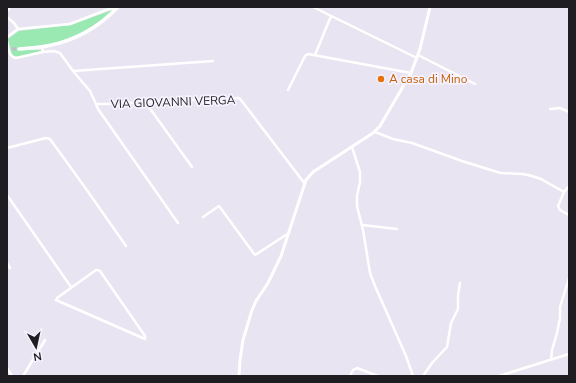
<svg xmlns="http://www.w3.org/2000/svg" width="576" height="383" viewBox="0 0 576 383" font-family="'Nunito Sans',sans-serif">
<rect width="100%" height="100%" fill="#e9e4f1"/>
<path fill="#9ae9b2" d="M 112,10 C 97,26 71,40 49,44 C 39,46 28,46 18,48 L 19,50 L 41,50 L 41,51 L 16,57 L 12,55 L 8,39 L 19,31 L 71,25 Z"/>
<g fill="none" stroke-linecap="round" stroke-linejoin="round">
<path stroke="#c1bcc8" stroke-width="3.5" stroke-dasharray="3.5 2" stroke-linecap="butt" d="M 7,49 L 19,49"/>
<path stroke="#fff" stroke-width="2.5" d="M 313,7 L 417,58
M 7,11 L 10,7
M 7,17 L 14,23 L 18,29
M 7,37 L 18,29 L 70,24 L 106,10 L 117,7
M 7,42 L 10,54 L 13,57 L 16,58 L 43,52
M 42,47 L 43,52 L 54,51 L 60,53 L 73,71 L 90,91 L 96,104 L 98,109 L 178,223
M 315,55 L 331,16
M 418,55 L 475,84
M 73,71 L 213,61
M 288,90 L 305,56 L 308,54 L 411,73
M 146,103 L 192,167
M 96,104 L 106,104 L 239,98 L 241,100 L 305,184
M 550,109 L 560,108 L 569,112
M 375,132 L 393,139 L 412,143 L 462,161 L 494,171 L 501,173 L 523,174 L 532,176 L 541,179 L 564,192
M 352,147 L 360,172 L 360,182 L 357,196 L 357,206 L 363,230 L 370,273 L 375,286 L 406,356 L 413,376
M 7,148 L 46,138 L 50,139 L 84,186 L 126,246
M 569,186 L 564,192 L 558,206 L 560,210 L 569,215
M 7,195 L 71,287
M 203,217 L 219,206 L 255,255 L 289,233
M 362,225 L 397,229
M 7,263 L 10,268
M 96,270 L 98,270 L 100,271 L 145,336 L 145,339 L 56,300 L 57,298 Z
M 551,360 L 552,350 L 557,333 L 560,318 L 560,307 L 569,278
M 7,368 L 12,376
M 23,376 L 45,340
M 350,376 L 353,370 L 357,368 L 378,376
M 423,376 L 432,363 L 447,347 L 451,323 L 458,309 L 458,295 L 460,283
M 499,376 L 569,354"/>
<path stroke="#fff" stroke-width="3" d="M 239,376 L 240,360 L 243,340 L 252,310 L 256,301 L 268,283 L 281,256 L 306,180 L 313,172 L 373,133 L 380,126 L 411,73 L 420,49 L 430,7"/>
<path stroke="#fff" stroke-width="3.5" d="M 19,49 C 28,48 38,48 47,46 C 74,41 99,27 118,7"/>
</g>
<circle fill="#e8710a" stroke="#f6f2fe" stroke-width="1.5" cx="381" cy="79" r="4"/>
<g text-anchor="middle" stroke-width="3.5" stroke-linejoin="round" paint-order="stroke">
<g font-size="12" fill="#c56008" stroke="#f6f2fe" text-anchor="start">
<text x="389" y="83">A casa di Mino</text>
</g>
<g font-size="12" fill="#1f1d22" stroke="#f6f2fe">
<text transform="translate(173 102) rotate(-2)" y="4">VIA GIOVANNI VERGA</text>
</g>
</g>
<rect width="576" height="383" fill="none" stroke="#1f1d22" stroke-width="16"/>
<g transform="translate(36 347) rotate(171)" stroke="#f6f2fe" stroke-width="3" paint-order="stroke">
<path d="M0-3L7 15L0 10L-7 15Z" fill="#1f1d22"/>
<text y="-6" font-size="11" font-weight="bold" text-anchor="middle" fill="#1f1d22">N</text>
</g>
</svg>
